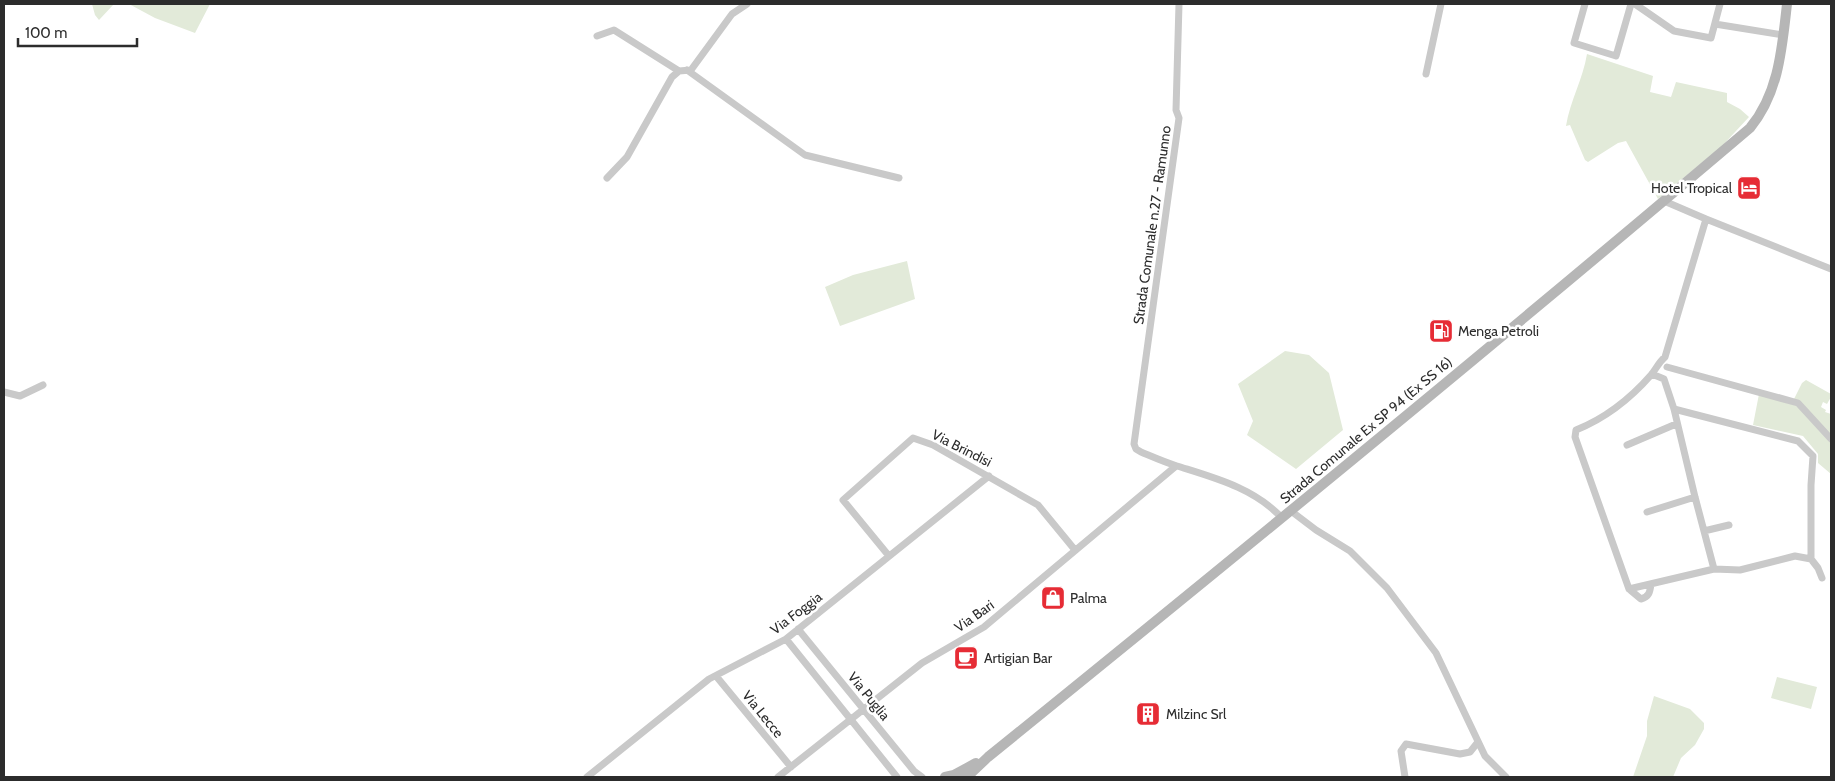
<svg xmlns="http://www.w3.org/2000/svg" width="1835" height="781" viewBox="0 0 1835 781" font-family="Cabin,sans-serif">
<rect width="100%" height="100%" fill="#fff"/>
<path fill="#e2ead9" d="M 92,4 L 114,4 L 99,20 L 95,15 Z
M 129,4 L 210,4 L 195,33 L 155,18 Z
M 1587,54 L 1653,76 L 1650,92 L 1671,97 L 1676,82 L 1727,93 L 1727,102 L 1740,109 L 1749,117 L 1722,146 L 1658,199 L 1626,141 L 1618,143 L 1588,162 L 1585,160 L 1570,125 L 1566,126 C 1570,101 1583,79 1587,54 Z
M 907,261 L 915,299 L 840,326 L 825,287 L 853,275 Z
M 1285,351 L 1309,355 L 1329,373 L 1343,430 L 1296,469 L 1247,435 L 1253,421 L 1238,384 Z
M 1806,380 L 1831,394 L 1831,397 L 1827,404 L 1823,402 L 1821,407 L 1826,410 L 1825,412 L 1831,414 L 1831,474 L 1818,463 L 1818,454 L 1803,436 L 1753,425 L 1759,394 L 1792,403 L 1802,383 Z
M 1777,677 L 1817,687 L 1811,709 L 1771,698 Z
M 1654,696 L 1690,709 L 1704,723 L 1704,729 L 1695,745 L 1681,758 L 1673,777 L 1633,777 L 1647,736 L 1647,721 Z"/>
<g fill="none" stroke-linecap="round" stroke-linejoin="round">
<path stroke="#c9c9c9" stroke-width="7" d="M 1179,4 L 1176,110 L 1179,118 L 1134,444 L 1136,449 L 1141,452 C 1153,457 1164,462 1177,466 C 1215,478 1254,488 1282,518
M 1585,4 L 1574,43 L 1616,56 L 1631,4
M 1635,4 L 1674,31 L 1711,38 L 1720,4
M 1715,24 L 1783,35
M 597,36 L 614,30 L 679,71
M 687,70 L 805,155 L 899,178
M 1426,74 L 1441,4
M 607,178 L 627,157 L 672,77 L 679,71 L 691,70 L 732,14 L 747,4
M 1706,219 L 1831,269
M 1667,367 L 1798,403 L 1831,439
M 1652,374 L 1664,379 L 1674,409 L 1695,497 L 1714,569
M 4,392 L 20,396 L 43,385
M 1674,409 L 1798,441 L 1813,456 L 1811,485 L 1811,559 L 1818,568 L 1822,578
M 1627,445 L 1676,424
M 1291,511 L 1316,530 L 1350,551 L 1387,588 L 1436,653 L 1485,756 L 1506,777
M 1647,512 L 1695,497
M 1704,531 L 1729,525
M 889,556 L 843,500 L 913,438 L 933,445 L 1038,505 L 1075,550
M 1651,584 C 1650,592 1649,597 1641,599 L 1629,589 L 1575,437 L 1576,430 C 1606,418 1630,399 1651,375 C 1656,369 1659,362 1665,357 L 1706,219 L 1664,201
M 1629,589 L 1714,569 L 1740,570 L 1795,556 L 1811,559
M 798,629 L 914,771 L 922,777
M 786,639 L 897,777
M 716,676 L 791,767
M 587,777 L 709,679 L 786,639 L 989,476
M 778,777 L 922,663 L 984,627 L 1176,466
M 1405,777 L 1401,751 L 1406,744 L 1460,754 L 1470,752 L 1478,742"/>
<path stroke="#b6b6b6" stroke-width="10" d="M 945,777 L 954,775 L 976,763
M 967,777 L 988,757 C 1244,550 1499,341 1750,128 C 1779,93 1782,48 1787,4"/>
</g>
<defs>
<symbol id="hotel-square" viewBox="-11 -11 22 22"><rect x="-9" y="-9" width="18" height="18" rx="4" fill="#e62c35" stroke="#fff"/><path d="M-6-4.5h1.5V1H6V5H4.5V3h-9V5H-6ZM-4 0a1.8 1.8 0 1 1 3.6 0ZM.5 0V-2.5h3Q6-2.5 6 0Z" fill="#fff"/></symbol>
<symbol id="fuel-square" viewBox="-11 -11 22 22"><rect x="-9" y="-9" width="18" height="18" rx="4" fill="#e62c35" stroke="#fff"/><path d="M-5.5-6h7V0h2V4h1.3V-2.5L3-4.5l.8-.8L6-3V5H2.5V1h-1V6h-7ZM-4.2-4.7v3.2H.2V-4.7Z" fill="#fff"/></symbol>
<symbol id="shop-square" viewBox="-11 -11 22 22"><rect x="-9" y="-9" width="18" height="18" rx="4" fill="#e62c35" stroke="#fff"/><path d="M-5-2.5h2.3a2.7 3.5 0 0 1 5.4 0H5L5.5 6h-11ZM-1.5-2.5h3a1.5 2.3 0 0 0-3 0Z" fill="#fff"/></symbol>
<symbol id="cafe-square" viewBox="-11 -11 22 22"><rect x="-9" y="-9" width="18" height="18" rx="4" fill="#e62c35" stroke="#fff"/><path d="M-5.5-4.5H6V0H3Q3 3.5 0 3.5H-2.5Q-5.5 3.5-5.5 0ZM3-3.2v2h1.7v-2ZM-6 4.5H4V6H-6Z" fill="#fff"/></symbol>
<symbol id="building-square" viewBox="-11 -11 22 22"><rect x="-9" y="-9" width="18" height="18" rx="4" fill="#e62c35" stroke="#fff"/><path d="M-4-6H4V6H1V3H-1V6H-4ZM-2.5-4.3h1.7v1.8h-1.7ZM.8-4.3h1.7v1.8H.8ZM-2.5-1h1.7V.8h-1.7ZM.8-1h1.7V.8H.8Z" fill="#fff"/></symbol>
</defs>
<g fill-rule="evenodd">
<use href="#hotel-square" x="1735" y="174" width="28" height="28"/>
<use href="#fuel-square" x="1427" y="317" width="28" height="28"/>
<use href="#shop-square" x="1039" y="584" width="28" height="28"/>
<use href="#cafe-square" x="952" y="644" width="28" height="28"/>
<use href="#building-square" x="1134" y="700" width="28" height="28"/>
</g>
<g text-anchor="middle" stroke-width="5" stroke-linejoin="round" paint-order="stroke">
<g font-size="14" fill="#2c2c2c" stroke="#fff" text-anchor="start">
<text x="1732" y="193" text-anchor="end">Hotel Tropical</text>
<text x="1458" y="336">Menga Petroli</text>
<text x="1070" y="603">Palma</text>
<text x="984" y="663">Artigian Bar</text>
<text x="1166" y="719">Milzinc Srl</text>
</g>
<g font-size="14" fill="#2c2c2c" stroke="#fff">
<text transform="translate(1152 225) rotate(-82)" y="5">Strada Comunale n.27 - Ramunno</text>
<text transform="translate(1366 430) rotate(-40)" y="5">Strada Comunale Ex SP 94 (Ex SS 16)</text>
<text transform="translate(962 448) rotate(27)" y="5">Via Brindisi</text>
<text transform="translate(796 613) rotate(-37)" y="5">Via Foggia</text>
<text transform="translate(974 616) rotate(-35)" y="5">Via Bari</text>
<text transform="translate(869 696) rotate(51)" y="5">Via Puglia</text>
<text transform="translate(763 714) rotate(51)" y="5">Via Lecce</text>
</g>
</g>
<rect width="1835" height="781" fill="none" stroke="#2c2c2c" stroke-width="10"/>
<path d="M18 38v8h119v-8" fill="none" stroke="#2c2c2c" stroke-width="2.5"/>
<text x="25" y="38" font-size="15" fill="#2c2c2c" stroke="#ffffff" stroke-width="4" paint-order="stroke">100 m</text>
</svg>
